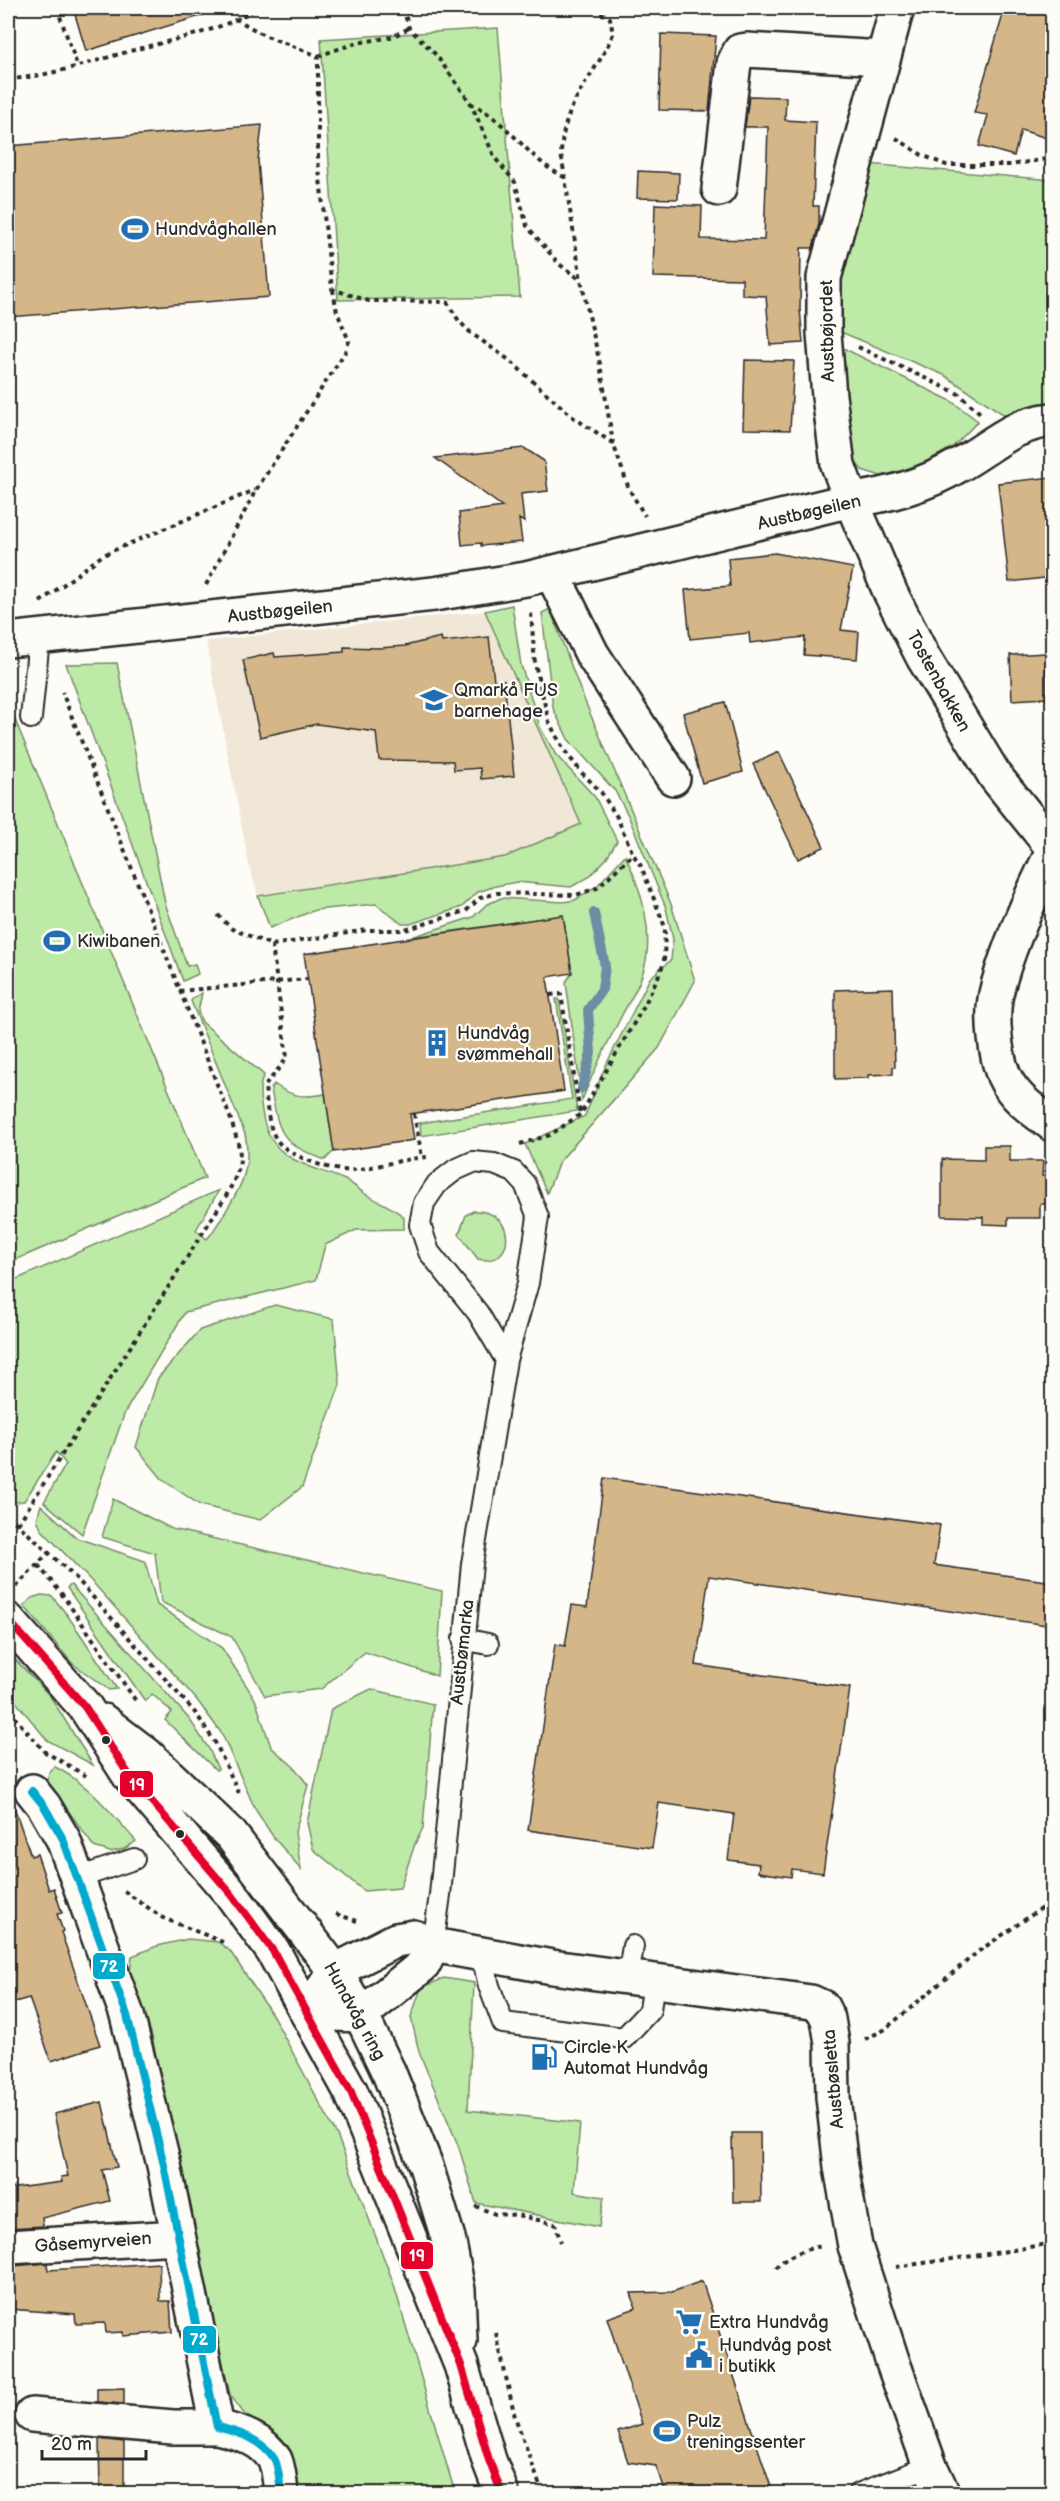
<svg xmlns="http://www.w3.org/2000/svg" width="1060" height="2501" viewBox="0 0 1060 2501" font-family="'Balsamiq Sans',sans-serif">
<rect width="100%" height="100%" fill="#fdfcf7"/>
<filter id="ink" filterUnits="userSpaceOnUse"><feTurbulence type="fractalNoise" baseFrequency=".0167" numOctaves="2"/><feDisplacementMap in="SourceGraphic" scale="12" xChannelSelector="R" yChannelSelector="G"/><feConvolveMatrix kernelMatrix="1 2 1 2 8 2 1 2 1" color-interpolation-filters="sRGB"/></filter>
<g filter="url(#ink)">
<path fill="#f1e7d6" d="M 485,611 L 582,824 L 505,857 L 258,896 L 249,865 L 206,641 Z"/>
<path fill="#beeaa7" stroke="#748a69" stroke-width="1.5" d="M 498,28 L 520,297 L 338,300 L 321,39 Z
M 867,164 L 1052,180 L 1052,417 L 1031,422 L 1003,414 L 944,375 L 836,330 L 835,280 Z
M 841,347 L 951,401 L 978,421 L 953,447 L 912,469 L 881,476 L 862,470 L 849,454 Z
M 512,605 L 521,665 L 540,727 L 556,755 L 595,797 L 617,841 L 606,859 L 589,877 L 571,887 L 517,882 L 496,886 L 478,892 L 462,907 L 410,924 L 402,924 L 376,904 L 315,910 L 270,928 L 258,896 L 505,857 L 581,824 L 485,611 Z
M 550,609 L 581,692 L 671,904 L 695,981 L 659,1048 L 559,1162 L 547,1193 L 525,1144 L 585,1116 L 606,1065 L 650,978 L 671,960 L 673,939 L 666,908 L 628,815 L 615,791 L 568,739 L 553,708 L 542,613 Z
M 117,663 L 165,903 L 187,966 L 195,964 L 198,974 L 183,981 L 66,664 Z
M 8,703 L 205,1178 L 8,1263 Z
M 625,855 C 642,890 656,937 642,975 C 637,991 626,1006 619,1021 C 605,1047 593,1073 582,1100 L 566,982 L 572,973 L 563,915 L 412,937 L 473,917 L 486,905 L 501,898 L 563,902 L 575,900 L 597,886 Z
M 202,993 L 198,1012 L 202,1022 L 264,1075 C 258,1087 260,1097 262,1111 C 269,1162 306,1163 345,1180 C 352,1183 358,1189 364,1193 C 378,1202 392,1206 404,1217 L 404,1229 L 356,1230 L 325,1245 L 316,1280 L 185,1312 L 125,1412 L 82,1534 L 44,1502 L 66,1464 L 56,1452 L 24,1501 L 8,1503 L 8,1283 L 219,1190 L 196,1230 L 207,1239 L 212,1233 C 233,1199 254,1176 245,1134 L 191,1001 L 194,997 Z
M 556,999 L 559,999 L 577,1111 L 421,1136 L 420,1123 L 572,1099 Z
M 274,1084 C 292,1097 303,1098 325,1094 L 334,1151 L 325,1160 C 280,1143 279,1134 271,1089 Z
M 473,1211 C 518,1209 516,1268 478,1259 L 459,1234 L 466,1215 Z
M 275,1305 L 334,1319 L 340,1385 L 302,1487 L 260,1520 L 200,1505 L 163,1480 L 136,1447 L 158,1378 L 200,1330 Z
M 113,1499 L 172,1529 L 442,1591 L 437,1676 L 365,1652 L 321,1689 L 265,1696 L 232,1637 L 161,1602 L 155,1553 L 102,1537 Z
M 41,1505 L 77,1538 L 145,1561 L 157,1605 L 222,1648 L 255,1699 L 271,1747 L 294,1767 L 308,1785 L 295,1832 L 301,1869 L 274,1838 L 255,1809 L 222,1734 L 197,1700 L 96,1586 L 41,1529 L 37,1519 Z
M 71,1585 L 190,1720 L 209,1749 L 218,1769 L 216,1770 L 165,1720 L 172,1712 L 152,1694 L 145,1701 L 67,1588 Z
M 41,1595 L 52,1596 L 68,1616 L 117,1689 L 109,1690 L 72,1663 L 24,1606 L 32,1598 Z
M 8,1652 L 50,1696 L 93,1765 L 47,1740 L 8,1692 Z
M 371,1689 L 433,1704 L 423,1828 L 415,1844 L 400,1888 L 364,1891 L 313,1849 L 307,1823 L 331,1709 Z
M 55,1767 C 89,1784 111,1813 136,1841 L 124,1849 L 110,1852 L 94,1847 L 48,1782 L 49,1772 Z
M 188,1939 L 218,1942 L 230,1951 L 273,2016 L 337,2135 L 393,2282 L 455,2493 L 294,2493 L 286,2449 L 272,2432 L 245,2415 L 230,2395 L 151,2033 L 130,1973 L 132,1956 L 157,1946 Z
M 444,1978 L 474,1983 L 468,2110 L 580,2123 L 574,2192 L 604,2197 L 599,2227 L 476,2203 L 458,2145 L 419,2052 L 411,2017 L 421,1988 Z"/>
<g fill="none" stroke-linecap="round" stroke-linejoin="round">
<path stroke="#6c8da5" stroke-width="10" d="M 582,1088 L 591,1053 L 588,1010 L 602,989 L 605,966 L 594,913"/>
</g>
<path fill="#d5b689" stroke="#2b2b2b" stroke-width="1.5" d="M 73,8 L 206,8 L 207,14 L 86,51 Z
M 1005,8 L 1053,8 L 1053,140 L 1021,130 L 1014,156 L 979,146 L 988,115 L 974,113 Z
M 661,34 L 716,36 L 709,111 L 659,110 Z
M 749,96 L 786,97 L 785,120 L 816,122 L 813,206 L 819,206 L 819,224 L 813,248 L 801,248 L 800,309 L 803,343 L 770,345 L 766,296 L 742,295 L 742,279 L 653,277 L 655,204 L 702,206 L 701,239 L 764,240 L 768,127 L 745,127 Z
M 262,125 L 258,160 L 269,297 L 8,317 L 8,146 Z
M 638,171 L 679,173 L 678,199 L 637,198 Z
M 745,360 L 794,361 L 790,430 L 743,429 Z
M 524,448 L 544,461 L 548,491 L 521,494 L 524,522 L 519,519 L 522,542 L 481,546 L 481,543 L 462,545 L 459,513 L 503,507 L 435,458 Z
M 1053,477 L 1053,577 L 1009,582 L 998,483 Z
M 775,553 L 853,568 L 841,630 L 859,632 L 857,659 L 804,655 L 805,637 L 750,643 L 749,633 L 690,639 L 685,590 L 730,586 L 728,558 Z
M 441,637 L 442,642 L 489,637 L 494,681 L 504,680 L 514,776 L 481,779 L 480,768 L 454,770 L 453,761 L 379,760 L 376,732 L 317,724 L 260,737 L 243,660 L 274,653 L 275,657 L 344,652 L 344,647 L 379,648 L 405,646 Z
M 1046,653 L 1047,698 L 1012,700 L 1010,655 Z
M 725,702 L 743,772 L 702,783 L 683,713 Z
M 779,752 L 824,847 L 798,859 L 753,764 Z
M 563,915 L 572,973 L 547,977 L 564,1091 L 410,1114 L 414,1140 L 334,1152 L 304,954 Z
M 893,988 L 895,1067 L 893,1067 L 893,1074 L 868,1075 L 868,1078 L 835,1079 L 835,990 Z
M 984,1146 L 1010,1146 L 1010,1161 L 1043,1161 L 1042,1176 L 1053,1176 L 1053,1204 L 1040,1204 L 1040,1218 L 1008,1218 L 1008,1225 L 983,1224 L 983,1217 L 942,1216 L 942,1159 L 984,1160 Z
M 604,1478 L 940,1525 L 934,1565 L 1053,1582 L 1053,1626 L 709,1576 L 696,1665 L 850,1688 L 823,1873 L 792,1869 L 791,1877 L 758,1872 L 759,1864 L 728,1860 L 734,1814 L 659,1803 L 652,1848 L 528,1830 L 555,1644 L 565,1646 L 572,1605 L 587,1607 Z
M 12,1801 L 31,1856 L 37,1854 L 49,1890 L 54,1888 L 62,1913 L 57,1914 L 63,1931 L 61,1932 L 100,2045 L 51,2061 L 29,1998 L 8,2004 L 8,1802 Z
M 102,2102 L 117,2167 L 102,2170 L 110,2201 L 42,2218 L 43,2226 L 8,2228 L 8,2189 L 62,2182 L 61,2177 L 68,2176 L 54,2114 Z
M 732,2133 L 760,2133 L 761,2202 L 733,2202 Z
M 47,2263 L 48,2270 L 159,2263 L 160,2301 L 170,2301 L 172,2332 L 123,2336 L 123,2332 L 106,2333 L 105,2323 L 76,2324 L 75,2314 L 8,2309 L 8,2279 L 14,2280 L 13,2266 Z
M 702,2281 L 773,2493 L 665,2493 L 656,2466 L 628,2462 L 618,2432 L 642,2424 L 607,2318 L 636,2308 L 631,2293 L 672,2292 Z
M 124,2388 L 124,2404 L 97,2402 L 97,2389 Z
M 99,2439 L 124,2442 L 124,2492 L 100,2492 Z"/>
<g fill="none" stroke-linecap="round" stroke-linejoin="round">
<defs>
<path id="lane" d="M 31,718 L 39,639
M 463,1639 L 488,1644
M 78,1878 L 134,1859
M 433,1945 L 440,1895 L 472,1564 L 506,1360 L 528,1283 L 538,1217 L 525,1184 L 514,1172 L 494,1164 L 473,1162 L 455,1170 L 437,1184 L 424,1203 L 420,1225 L 429,1252 L 478,1313 L 506,1360
M 482,1955 L 489,1986 L 503,2023 L 624,2038 L 650,2010 L 654,1981
M 628,1978 L 633,1946
M 858,2494 L 930,2466"/>
<path id="street" d="M 897,8 L 824,278 L 824,333 L 829,396 L 838,465 L 851,500 L 891,594 L 923,657 L 995,776 L 1052,847
M 719,189 L 734,63 L 740,51 L 747,50 L 883,58
M 552,573 L 592,654 L 673,778
M 8,640 L 434,594 L 526,579 L 851,500 C 887,496 928,484 959,465 C 993,446 1012,424 1052,420
M 1052,853 C 1032,894 1006,950 996,994 C 991,1016 995,1055 1004,1076 C 1014,1098 1034,1111 1052,1124
M 32,1791 L 44,1806 L 63,1839 L 127,2015 L 164,2165 L 217,2427 C 238,2432 263,2439 275,2460 C 279,2469 280,2483 281,2494
M 414,1937 L 433,1945 L 423,1965 L 361,2015 L 307,2013 L 335,1971 L 396,1940 Z
M 433,1945 L 552,1967 L 811,2002 L 822,2007 L 828,2019 L 832,2043 L 833,2097 L 841,2167 L 855,2246 L 892,2360 L 930,2466 L 943,2494
M 8,2247 L 178,2237
M 32,2415 L 173,2427 L 217,2427"/>
<path id="secondary" d="M 8,1620 L 85,1707 L 129,1775 L 232,1895 L 273,1951 L 351,2092 L 461,2365 L 489,2460 L 502,2494
M 103,1721 L 146,1754 L 231,1835 L 335,1971 L 361,2015 L 389,2073 L 426,2166 L 448,2238 L 458,2290 L 460,2341"/>
</defs>
<use href="#lane" stroke="#2b2b2b" stroke-width="24"/>
<use href="#street" stroke="#2b2b2b" stroke-width="38"/>
<use href="#secondary" stroke="#2b2b2b" stroke-width="38"/>
<path stroke="#2b2b2b" stroke-width="4" stroke-dasharray="4.5 4.5" stroke-linecap="butt" d="M 57,8 L 77,65
M 236,8 L 238,20 L 264,35 L 318,56 L 318,160 L 332,289 L 369,301 L 447,302 L 459,321 L 471,333 L 509,360 L 574,418 L 613,443
M 403,8 L 409,28 L 436,55 L 470,102 L 495,158 L 515,182 L 527,226 L 559,264 L 581,280
M 593,8 L 610,18 L 613,34 C 594,79 564,99 561,153 L 581,280 L 600,364 L 613,443 L 629,489 L 645,516
M 318,56 L 356,43 L 392,37 L 409,28
M 8,79 C 50,77 93,61 134,50 C 174,39 221,32 256,8
M 470,103 C 509,121 527,159 564,177
M 896,138 L 922,155 L 946,165 L 1011,165 L 1052,158
M 858,347 L 959,394 L 980,413
M 206,585 L 256,490 L 345,352 L 349,341 L 337,312 L 333,290
M 40,602 L 103,555 L 255,490
M 218,915 L 232,929 L 272,945 L 367,930 L 405,930 L 466,911 L 480,898 L 497,893 L 576,895 L 597,888 L 633,854
M 272,945 L 287,1058 L 265,1086 C 267,1104 267,1130 280,1144 C 293,1157 335,1173 353,1170 C 378,1167 402,1159 427,1157
M 179,991 L 307,979
M 550,995 L 561,994 L 580,1113
M 414,1114 L 422,1157
M 520,1144 L 550,1135 L 581,1114 L 644,1006 L 658,977 L 664,962 L 665,927 L 641,866 L 633,854 L 617,817 L 601,792 L 582,773 L 564,750 L 549,722 L 535,664 L 531,613
M 8,1515 L 77,1579 L 197,1715 L 216,1744 L 239,1793
M 18,1524 L 226,1196 C 246,1159 242,1156 230,1117 L 62,692
M 38,1565 L 61,1593 L 136,1701
M 16,1587 L 49,1552
M 8,1710 L 45,1752 L 88,1777
M 124,1891 L 163,1918 L 223,1942
M 336,1914 L 357,1921
M 865,2039 L 884,2030 L 979,1951 L 1052,1901
M 475,2206 L 495,2214 L 517,2215 L 555,2224 L 561,2242
M 896,2267 L 1008,2251 L 1052,2243
M 776,2268 C 786,2255 806,2249 822,2246
M 496,2333 L 515,2417 L 543,2494"/>
<use href="#lane" stroke="#fdfcf7" stroke-width="20"/>
<use href="#street" stroke="#fdfcf7" stroke-width="33"/>
<use href="#secondary" stroke="#fdfcf7" stroke-width="33"/>
<defs>
<path id="bus-1" d="M 8,1620 L 85,1707 L 129,1775 L 232,1895 L 273,1951 L 351,2092 L 461,2365 L 489,2460 L 502,2494"/>
<path id="bus-2" d="M 32,1791 L 44,1806 L 63,1839 L 127,2015 L 164,2165 L 217,2427 C 238,2432 263,2439 275,2460 C 279,2469 280,2483 281,2494"/>
</defs>
<use href="#bus-1" stroke="#fdfcf7" stroke-width="12"/>
<use href="#bus-2" stroke="#fdfcf7" stroke-width="12"/>
<use href="#bus-1" stroke="#e4002b" stroke-width="8"/>
<use href="#bus-2" stroke="#00a9ce" stroke-width="8"/>
</g>
</g>
<defs>
<symbol id="stadium-bare" viewBox="-9 -9 18 18"><path d="M0-5a6.5 5 0 1 0 0 10a6.5 5 0 1 0 0-10ZM-3.5-1.8h7v3.6h-7Z" fill="#1f6fb2" stroke="#fdfcf7" stroke-width="2.5" paint-order="stroke"/></symbol>
<symbol id="school-bare" viewBox="-9 -9 18 18"><path d="M0-5L7-2L0 1L-7-2ZM-4 1L0 2.5L4 1V4Q0 6-4 4Z" fill="#1f6fb2" stroke="#fdfcf7" stroke-width="2.5" paint-order="stroke"/></symbol>
<symbol id="building-bare" viewBox="-9 -9 18 18"><path d="M-4-6H4V6H1V3H-1V6H-4ZM-2.5-4.3h1.7v1.8h-1.7ZM.8-4.3h1.7v1.8H.8ZM-2.5-1h1.7V.8h-1.7ZM.8-1h1.7V.8H.8Z" fill="#1f6fb2" stroke="#fdfcf7" stroke-width="2.5" paint-order="stroke"/></symbol>
<symbol id="fuel-bare" viewBox="-9 -9 18 18"><path d="M-5.5-6h7V0h2V4h1.3V-2.5L3-4.5l.8-.8L6-3V5H2.5V1h-1V6h-7ZM-4.2-4.7v3.2H.2V-4.7Z" fill="#1f6fb2" stroke="#fdfcf7" stroke-width="2.5" paint-order="stroke"/></symbol>
<symbol id="supermarket-bare" viewBox="-9 -9 18 18"><path d="M-6-5.5h2.5l.6 2H6L4.5 2H-2.5L-4.4-4H-6ZM-1.5 3.2a1.3 1.3 0 1 0 .1 0ZM3 3.2a1.3 1.3 0 1 0 .1 0Z" fill="#1f6fb2" stroke="#fdfcf7" stroke-width="2.5" paint-order="stroke"/></symbol>
<symbol id="civic-bare" viewBox="-9 -9 18 18"><path d="M-.6-6.5H3V-4.5H.6V-3L4-1V1h2V6H-6V1h2V-1L-.6-3ZM-1.2 2.5V6h2.4V2.5Z" fill="#1f6fb2" stroke="#fdfcf7" stroke-width="2.5" paint-order="stroke"/></symbol>
</defs>
<g fill-rule="evenodd">
<use href="#stadium-bare" x="116" y="210" width="38" height="38"/>
<use href="#school-bare" x="415" y="681" width="38" height="38"/>
<use href="#stadium-bare" x="38" y="922" width="38" height="38"/>
<use href="#building-bare" x="418" y="1024" width="38" height="38"/>
<use href="#fuel-bare" x="525" y="2038" width="38" height="38"/>
<use href="#supermarket-bare" x="670" y="2303" width="38" height="38"/>
<use href="#civic-bare" x="680" y="2336" width="38" height="38"/>
<use href="#stadium-bare" x="648" y="2412" width="38" height="38"/>
</g>
<g fill="#2b2b2b" stroke="#fdfcf7" stroke-width="2">
<circle cx="106" cy="1740" r="5"/>
<circle cx="180" cy="1834" r="5"/>
</g>
<g text-anchor="middle" stroke-width="4.5" stroke-linejoin="round" paint-order="stroke">
<g font-size="18" fill="#2b2b2b" stroke="#fdfcf7" text-anchor="start">
<text x="155" y="235">Hundvåghallen</text>
<text x="454" y="696">Qmarkå FUS<tspan x="454" dy="21">barnehage</tspan></text>
<text x="77" y="947">Kiwibanen</text>
<text x="457" y="1039">Hundvåg<tspan x="457" dy="21">svømmehall</tspan></text>
<text x="564" y="2053">Circle K<tspan x="564" dy="21">Automat Hundvåg</tspan></text>
<text x="709" y="2328">Extra Hundvåg</text>
<text x="719" y="2351">Hundvåg post<tspan x="719" dy="21">i butikk</tspan></text>
<text x="687" y="2427">Pulz<tspan x="687" dy="21">treningssenter</tspan></text>
</g>
<g font-size="18" fill="#2b2b2b" stroke="#fdfcf7">
<text transform="translate(827 331) rotate(-91)" y="6">Austbøjordet</text>
<text transform="translate(809 512) rotate(-13)" y="6">Austbøgeilen</text>
<text transform="translate(280 611) rotate(-6)" y="6">Austbøgeilen</text>
<text transform="translate(939 681) rotate(61)" y="6">Tostenbakken</text>
<text transform="translate(462 1652) rotate(-84)" y="6">Austbømarka</text>
<text transform="translate(355 2011) rotate(61)" y="6">Hundvåg ring</text>
<text transform="translate(833 2079) rotate(-95)" y="6">Austbøsletta</text>
<text transform="translate(93 2242) rotate(-4)" y="6">Gåsemyrveien</text>
</g>
</g>
<g stroke="#fdfcf7" stroke-width="2">
<rect x="119" y="1770" width="35" height="28" rx="6" fill="#e4002b"/>
<rect x="92" y="1952" width="34" height="28" rx="6" fill="#00a9ce"/>
<rect x="400" y="2241" width="34" height="29" rx="6" fill="#e4002b"/>
<rect x="182" y="2325" width="35" height="29" rx="6" fill="#00a9ce"/>
</g>
<g font-size="16" text-anchor="middle" font-weight="bold" fill="#fff">
<text x="137" y="1790">19</text>
<text x="109" y="1972">72</text>
<text x="417" y="2261">19</text>
<text x="199" y="2345">72</text>
</g>
<rect width="1060" height="2501" fill="none" stroke="#fdfcf7" stroke-width="30"/>
<rect x="15" y="15" width="1030" height="2471" fill="none" stroke="#2b2b2b" stroke-width="2" filter="url(#ink)"/>
<path d="M42 2450v9h104v-9" fill="none" stroke="#2b2b2b" stroke-width="3"/>
<text x="51" y="2450" font-size="18" fill="#2b2b2b" stroke="#fdfcf7" stroke-width="4.5" paint-order="stroke">20 m</text>
</svg>
